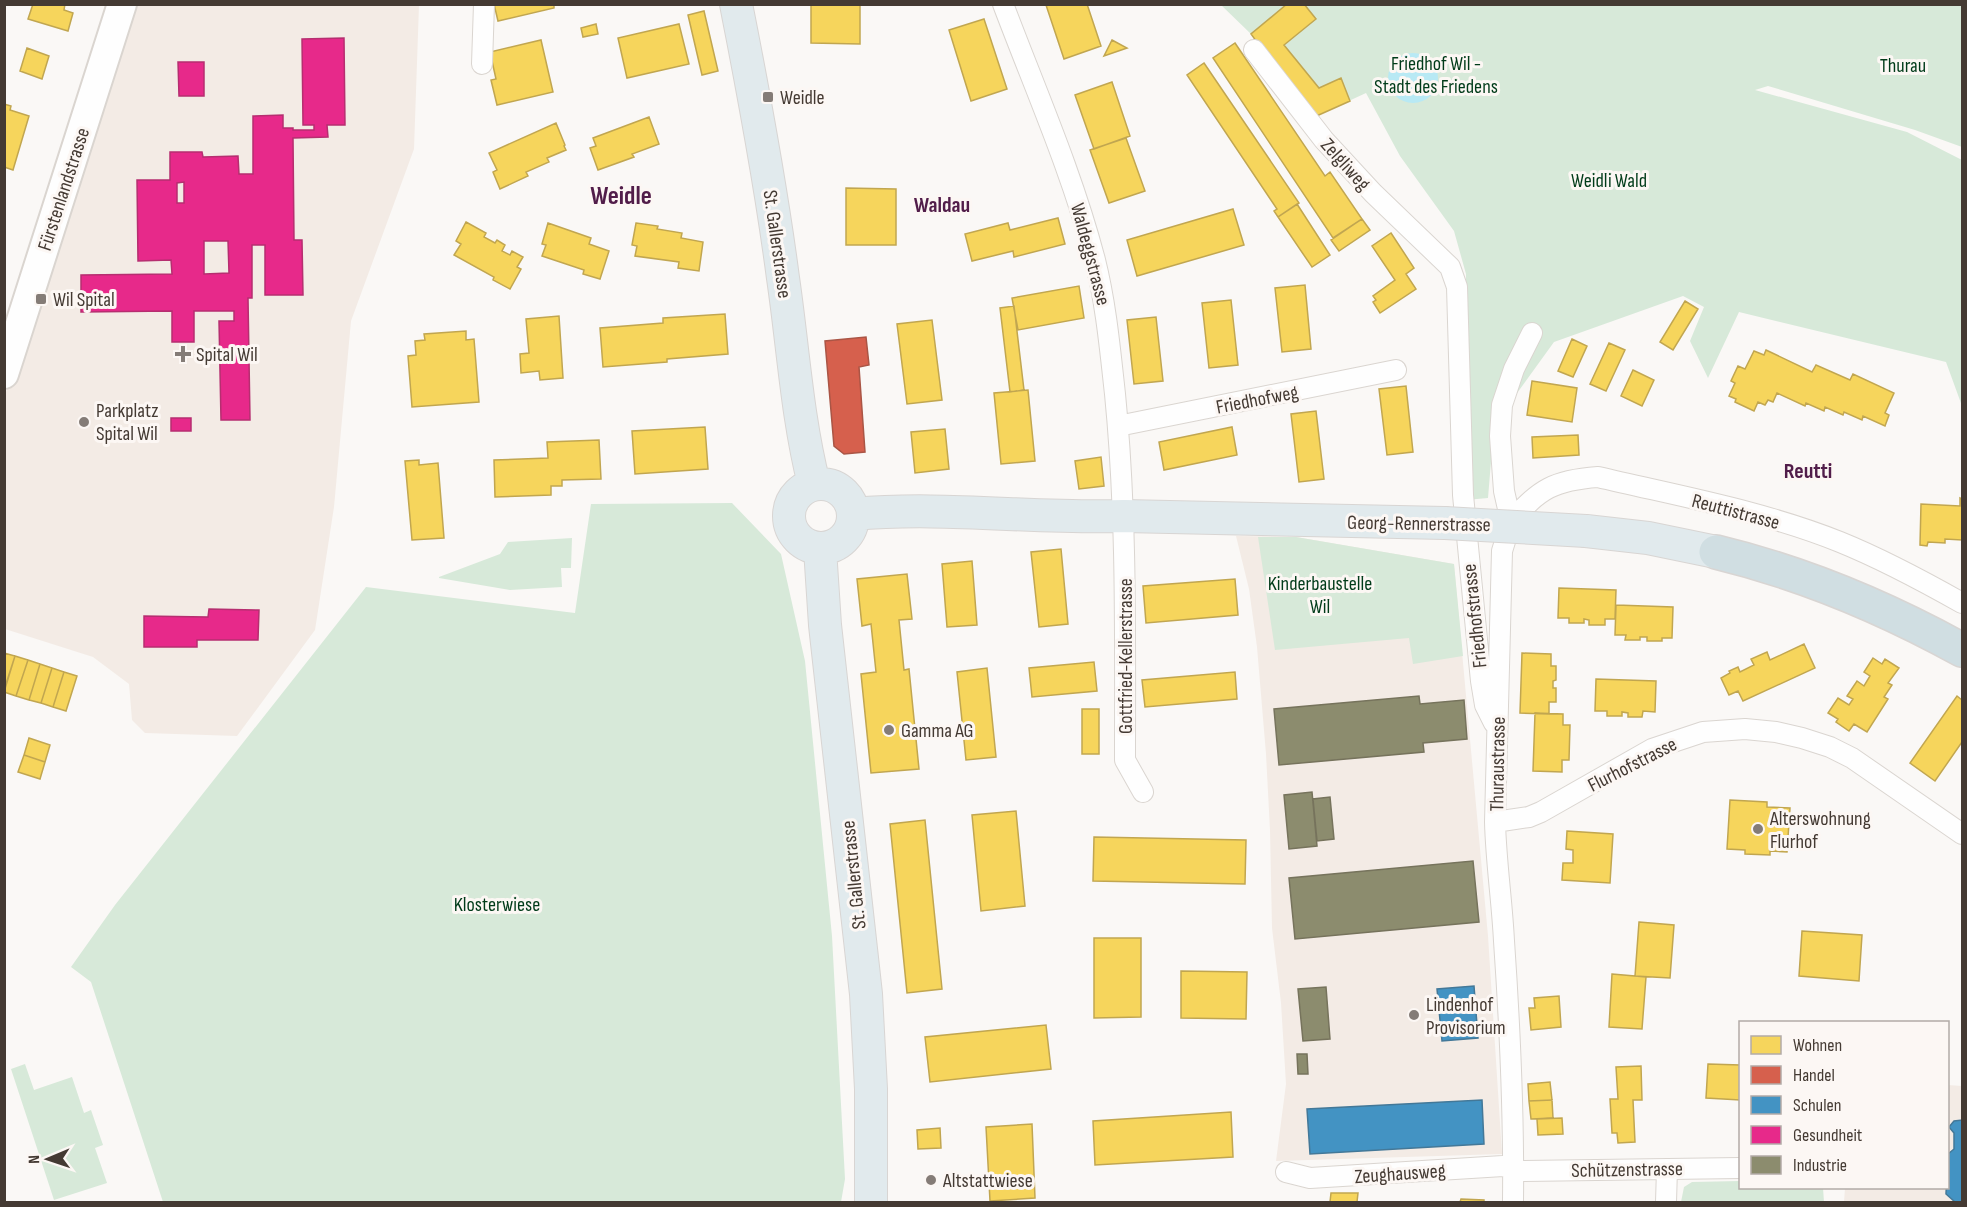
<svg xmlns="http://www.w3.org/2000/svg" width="1967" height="1207" viewBox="0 0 1967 1207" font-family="'Sofia Sans Condensed',sans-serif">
<rect width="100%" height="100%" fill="#faf8f6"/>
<path fill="#f3ebe5" d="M 132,5 L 419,5 L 414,149 L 351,321 L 334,507 L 315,630 L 237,736 L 145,733 L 132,720 L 129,684 L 93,657 L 5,629 L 5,395 Z
M 1236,536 L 1296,537 L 1454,564 L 1488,936 L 1502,1154 L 1276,1161 L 1286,1084 L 1281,1003 L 1272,928 L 1270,830 L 1266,754 L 1257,647 L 1249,589 Z
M 1948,1085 L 1962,1086 L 1962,1202 L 1844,1202 L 1845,1188 L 1948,1188 Z"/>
<path fill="#d7e9d9" d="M 1221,5 L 1962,5 L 1962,147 L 1915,130 L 1768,86 L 1755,90 L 1907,132 L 1962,160 L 1962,406 L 1946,362 L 1739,312 L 1708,378 L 1690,341 L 1704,307 L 1683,296 L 1554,342 L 1494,425 L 1488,498 L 1466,500 L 1466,274 L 1454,231 L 1400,156 L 1366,93 L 1312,118 L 1251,34 Z
M 732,503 L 781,554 L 805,661 L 832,936 L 845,1179 L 841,1202 L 163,1202 L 91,982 L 71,967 L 115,905 L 366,587 L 575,613 L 591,504 Z
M 1258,537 L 1296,537 L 1454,564 L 1463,656 L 1413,664 L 1409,638 L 1275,650 Z
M 572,538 L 571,568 L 561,568 L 562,587 L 510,590 L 439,578 L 439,577 L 500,554 L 508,542 Z
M 25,1064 L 34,1090 L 72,1077 L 84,1113 L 91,1110 L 103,1145 L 95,1148 L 107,1183 L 54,1200 L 11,1069 Z
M 1740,1181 L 1740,1188 L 1823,1188 L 1824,1202 L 1681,1202 L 1684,1187 L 1692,1182 Z"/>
<path fill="#b8e9f4" d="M1388 78a25 25 0 1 1 50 0a25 25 0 1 1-50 0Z"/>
<path fill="#f6d55c" stroke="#c1a650" stroke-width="1.5" d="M 33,4 L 65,4 L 64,10 L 73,13 L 68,31 L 28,19 Z
M 494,4 L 554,4 L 554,8 L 498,21 Z
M 811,4 L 860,4 L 860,44 L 811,43 Z
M 1087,4 L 1101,46 L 1064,59 L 1046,5 Z
M 1287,4 L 1304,4 L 1316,19 L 1284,45 L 1319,88 L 1341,78 L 1350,101 L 1312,118 L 1251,34 Z
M 704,11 L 718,71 L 702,75 L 688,15 Z
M 984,19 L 1007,89 L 971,101 L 949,30 Z
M 596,24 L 598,34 L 583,37 L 581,28 Z
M 679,24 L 689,64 L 627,78 L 618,38 Z
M 541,40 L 553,92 L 497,105 L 491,80 L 496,79 L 490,52 Z
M 1112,40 L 1127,48 L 1104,56 Z
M 1235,43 L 1325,176 L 1330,172 L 1362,219 L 1333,238 L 1213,58 Z
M 27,48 L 49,56 L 42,79 L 20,71 Z
M 1204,63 L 1299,203 L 1278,217 L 1274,211 L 1277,209 L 1187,75 Z
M 1112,82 L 1130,136 L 1094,149 L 1075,95 Z
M 4,104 L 11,106 L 10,110 L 29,116 L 13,170 L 4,167 Z
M 649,117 L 659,144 L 632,154 L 634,157 L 598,170 L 590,148 L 596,146 L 593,138 Z
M 556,123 L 565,145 L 564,146 L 566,150 L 547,158 L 549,162 L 526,172 L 528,176 L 500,189 L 493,172 L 497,170 L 489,153 Z
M 1126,138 L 1145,191 L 1109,203 L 1090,150 Z
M 846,188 L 896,189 L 896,245 L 846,245 Z
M 1297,204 L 1330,255 L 1312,267 L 1278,217 Z
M 1233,209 L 1244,245 L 1137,276 L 1127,240 Z
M 1058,218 L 1065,244 L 1014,257 L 1013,251 L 972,261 L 965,234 L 1008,223 L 1010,230 Z
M 1362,219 L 1370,230 L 1339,251 L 1331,240 Z
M 466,222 L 486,233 L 484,237 L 495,243 L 497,240 L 505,245 L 502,251 L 510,255 L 512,251 L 523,257 L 517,267 L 521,269 L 510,289 L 493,280 L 494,277 L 454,255 L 461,244 L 456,241 Z
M 548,223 L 591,238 L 589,244 L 609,251 L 600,279 L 583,274 L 584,270 L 542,256 L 546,245 L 542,244 Z
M 636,223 L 658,226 L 657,229 L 682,233 L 681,238 L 703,242 L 699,271 L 678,268 L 679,262 L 635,256 L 637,246 L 632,245 Z
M 1391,233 L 1414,268 L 1406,274 L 1416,289 L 1380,313 L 1373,302 L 1376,300 L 1373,296 L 1395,280 L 1372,246 Z
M 1305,285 L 1311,349 L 1282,352 L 1275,288 Z
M 1079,286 L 1084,318 L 1018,330 L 1012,298 Z
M 1231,300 L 1238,365 L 1209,368 L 1202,303 Z
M 1685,301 L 1698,309 L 1673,350 L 1660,342 Z
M 1014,306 L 1024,390 L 1010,392 L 1000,308 Z
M 725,314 L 728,354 L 667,359 L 667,362 L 603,367 L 600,328 L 663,323 L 663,318 Z
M 559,316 L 563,378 L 540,380 L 539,371 L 521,373 L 520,354 L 529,353 L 526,319 Z
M 1156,317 L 1163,381 L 1134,384 L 1127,320 Z
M 932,320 L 942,400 L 907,404 L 897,324 Z
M 466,331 L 466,340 L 474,339 L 479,402 L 412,407 L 408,356 L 416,355 L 415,341 L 425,340 L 424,334 Z
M 1572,339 L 1587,346 L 1573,377 L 1558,371 Z
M 1609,343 L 1625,350 L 1606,391 L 1590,384 Z
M 1766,350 L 1812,372 L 1816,365 L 1850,380 L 1853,374 L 1894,393 L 1885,413 L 1889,415 L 1885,426 L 1863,416 L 1862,420 L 1844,412 L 1843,415 L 1825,407 L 1824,411 L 1806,403 L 1805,406 L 1777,393 L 1773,402 L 1768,400 L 1765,405 L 1758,402 L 1754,411 L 1735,402 L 1736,399 L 1729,396 L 1735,383 L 1731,381 L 1738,366 L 1745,369 L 1754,351 L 1764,355 Z
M 1633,370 L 1654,380 L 1642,406 L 1621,396 Z
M 1532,381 L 1577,388 L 1572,422 L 1527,415 Z
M 1406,386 L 1413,452 L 1387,455 L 1379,389 Z
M 1028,390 L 1035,461 L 1001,464 L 994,393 Z
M 1316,411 L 1324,479 L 1299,482 L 1291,414 Z
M 705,427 L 708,469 L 635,474 L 632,431 Z
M 1232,427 L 1237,455 L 1164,470 L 1159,442 Z
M 945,429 L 949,469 L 915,473 L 911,432 Z
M 1578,435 L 1579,455 L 1533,458 L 1532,437 Z
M 599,440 L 601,479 L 562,480 L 562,486 L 551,486 L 551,495 L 495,497 L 494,460 L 548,458 L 547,442 Z
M 1101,457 L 1104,486 L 1079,489 L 1075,461 Z
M 419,460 L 419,465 L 438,463 L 444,538 L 412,540 L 405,461 Z
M 1960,498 L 1962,499 L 1962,540 L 1945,539 L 1945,543 L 1928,542 L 1927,546 L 1920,545 L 1921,504 L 1960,506 Z
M 1061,549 L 1068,624 L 1039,627 L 1031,552 Z
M 972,561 L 977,625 L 947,627 L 942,564 Z
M 907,574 L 912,619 L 899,620 L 904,670 L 909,669 L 919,769 L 871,773 L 861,674 L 876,672 L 871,624 L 862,626 L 857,579 Z
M 1235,579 L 1238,615 L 1146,623 L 1143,586 Z
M 1559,588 L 1616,590 L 1615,619 L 1605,619 L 1605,625 L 1589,625 L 1589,620 L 1584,619 L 1584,623 L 1569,623 L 1569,618 L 1558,618 Z
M 1616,605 L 1673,607 L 1672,638 L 1662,638 L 1662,641 L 1647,641 L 1647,637 L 1640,637 L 1640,640 L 1625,640 L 1626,635 L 1615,635 Z
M 1804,644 L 1815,668 L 1743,701 L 1738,691 L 1729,695 L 1721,678 L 1730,673 L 1729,671 L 1738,667 L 1740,672 L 1754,665 L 1751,659 L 1767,652 L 1770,660 Z
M 4,653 L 15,656 L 4,690 Z
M 1522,653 L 1551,654 L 1551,666 L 1556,666 L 1556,680 L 1553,681 L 1553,688 L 1556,688 L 1556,702 L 1549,702 L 1549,714 L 1520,713 Z
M 15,656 L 28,660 L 16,696 L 4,692 Z
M 1873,658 L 1882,664 L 1885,659 L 1899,668 L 1888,683 L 1892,685 L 1884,697 L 1888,699 L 1867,732 L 1854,724 L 1849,731 L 1836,722 L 1838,719 L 1828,713 L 1838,698 L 1849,705 L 1853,699 L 1847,696 L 1857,681 L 1864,686 L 1870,676 L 1864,672 Z
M 28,660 L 40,664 L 29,700 L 16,696 Z
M 1094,662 L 1097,691 L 1032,697 L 1029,668 Z
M 40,664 L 52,668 L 41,703 L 29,700 Z
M 52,668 L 64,672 L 53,707 L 41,703 Z
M 987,668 L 996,757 L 966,760 L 957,672 Z
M 64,672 L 77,676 L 66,711 L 53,707 Z
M 1235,672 L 1237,699 L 1145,707 L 1142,680 Z
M 1596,679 L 1656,681 L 1655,712 L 1643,711 L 1642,717 L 1628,717 L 1628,713 L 1622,712 L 1622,716 L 1607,716 L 1607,711 L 1595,711 Z
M 1957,696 L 1962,700 L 1962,742 L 1935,781 L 1910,763 Z
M 1082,709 L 1099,709 L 1099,754 L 1082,754 Z
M 1535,713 L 1563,714 L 1563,725 L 1570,725 L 1569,760 L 1562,760 L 1562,772 L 1533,771 Z
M 29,738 L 50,745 L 45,762 L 24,755 Z
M 24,755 L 45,762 L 40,779 L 18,772 Z
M 1730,800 L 1767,802 L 1767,807 L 1790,808 L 1787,852 L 1770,851 L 1770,855 L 1745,854 L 1745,850 L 1727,849 Z
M 1016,811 L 1025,906 L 981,911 L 972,815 Z
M 925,820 L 942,989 L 907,993 L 890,824 Z
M 1567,831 L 1613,834 L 1610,883 L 1562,880 L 1563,863 L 1573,863 L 1573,850 L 1566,849 Z
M 1094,837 L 1246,840 L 1245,884 L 1093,881 Z
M 1639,922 L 1674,925 L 1670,978 L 1635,976 Z
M 1802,931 L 1862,935 L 1859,981 L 1799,976 Z
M 1094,938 L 1141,938 L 1141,1017 L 1094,1018 Z
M 1181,971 L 1247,972 L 1246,1019 L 1181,1018 Z
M 1612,974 L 1646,977 L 1642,1029 L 1609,1027 Z
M 1559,996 L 1561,1027 L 1531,1030 L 1529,1008 L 1535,1008 L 1534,998 Z
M 1046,1025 L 1051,1069 L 930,1082 L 925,1037 Z
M 1708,1064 L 1740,1065 L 1740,1100 L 1706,1098 Z
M 1641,1066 L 1642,1100 L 1633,1100 L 1635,1142 L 1618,1143 L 1617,1133 L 1612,1133 L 1610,1099 L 1618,1099 L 1616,1067 Z
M 1550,1082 L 1552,1100 L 1529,1101 L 1528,1084 Z
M 1552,1100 L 1553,1118 L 1531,1119 L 1529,1101 Z
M 1231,1112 L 1233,1157 L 1095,1165 L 1093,1121 Z
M 1562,1118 L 1563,1134 L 1538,1135 L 1537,1119 Z
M 1032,1124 L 1035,1198 L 990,1201 L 986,1127 Z
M 940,1128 L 941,1148 L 918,1149 L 917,1130 Z
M 1331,1193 L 1358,1193 L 1357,1202 L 1330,1202 Z
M 1461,1199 L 1484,1200 L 1484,1202 L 1460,1202 Z"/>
<path fill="#d6604d" stroke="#aa5545" stroke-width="1.5" d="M 866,337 L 869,365 L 859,367 L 865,452 L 844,454 L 834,446 L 825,341 Z"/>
<path fill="#4393c3" stroke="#437898" stroke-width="1.5" d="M 1474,986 L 1478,1038 L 1442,1041 L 1437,989 Z
M 1482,1100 L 1484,1144 L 1310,1154 L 1307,1109 Z
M 1962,1120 L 1962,1202 L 1955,1202 L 1946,1194 L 1948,1154 L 1954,1149 L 1954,1133 L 1949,1127 L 1954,1121 Z"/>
<path fill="#e7298a" stroke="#b62e70" stroke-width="1.5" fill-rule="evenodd" d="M 344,38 L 345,125 L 327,125 L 328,137 L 293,138 L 294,240 L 302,240 L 303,295 L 265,295 L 265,245 L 252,245 L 252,298 L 248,298 L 250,420 L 221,420 L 219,321 L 234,321 L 234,311 L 194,311 L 194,342 L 172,342 L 172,311 L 81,312 L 81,275 L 172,274 L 171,260 L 138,261 L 137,180 L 170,180 L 170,152 L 202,152 L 203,157 L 238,156 L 239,174 L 253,174 L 253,116 L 283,115 L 283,128 L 293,128 L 293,130 L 314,130 L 314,125 L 303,125 L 302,39 ZM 184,182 L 184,203 L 177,203 L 177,183 ZM 204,241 L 228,241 L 229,273 L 204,274 Z
M 178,62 L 204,62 L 204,96 L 179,96 Z
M 171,418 L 191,418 L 191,431 L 171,431 Z
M 209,609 L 259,610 L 258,640 L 197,640 L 197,647 L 144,647 L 144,616 L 208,617 Z"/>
<path fill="#8c8c6e" stroke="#76735c" stroke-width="1.5" d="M 1419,696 L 1420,704 L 1464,700 L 1467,739 L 1423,743 L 1424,752 L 1279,765 L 1274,709 Z
M 1312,792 L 1317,846 L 1289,849 L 1284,795 Z
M 1330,797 L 1334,839 L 1317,841 L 1313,799 Z
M 1473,861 L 1479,922 L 1295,939 L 1289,878 Z
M 1326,987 L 1330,1039 L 1303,1041 L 1298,989 Z
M 1297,1054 L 1307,1054 L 1308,1074 L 1298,1074 Z"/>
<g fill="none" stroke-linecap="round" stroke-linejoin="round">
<defs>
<path id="street" d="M 1003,4 C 1035,89 1072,172 1095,260 C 1106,304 1110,349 1115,394 C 1127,516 1125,638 1125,760 L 1143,792
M 1254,50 L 1324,140 L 1373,193 L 1450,267 L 1457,287 L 1463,495 L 1481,681 L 1485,705 L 1494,723
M 482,64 L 484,4
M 1118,426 L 1396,370
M 1511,522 C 1538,489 1555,480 1598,477 C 1678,496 1763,511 1840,542 C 1882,559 1923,581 1962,603
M 1495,822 L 1529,817 L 1541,812 L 1652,749 L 1703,732 L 1745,729 L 1776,732 L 1802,738 L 1830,747 L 1852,758 L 1962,834
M 1286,1172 L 1310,1178 L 1503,1166 L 1521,1171 L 1740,1168
M 1513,1202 C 1514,1115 1510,1028 1504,941 C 1502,901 1496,862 1495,822 L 1502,551 L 1511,522 L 1504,491 L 1500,436 L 1502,405 L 1514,369 L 1532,333
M 1666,1202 L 1667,1169"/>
<path id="secondary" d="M 4,374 L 122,4"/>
<path id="primary" d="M 736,4 C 754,95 771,186 783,278 C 793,346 797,417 814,484
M789 516a32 32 0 1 1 64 0a32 32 0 1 1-64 0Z
M 854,514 C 944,506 1034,519 1124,516 L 1445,523
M 1586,531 L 1648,538 L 1716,552
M 820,549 L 825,625 L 866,994 L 871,1089 L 871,1202"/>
<path id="highway" d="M 1716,552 C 1803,573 1884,607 1962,650"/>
</defs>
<use href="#street" stroke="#dad5d0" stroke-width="22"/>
<use href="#secondary" stroke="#dad5d0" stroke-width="32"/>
<use href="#primary" stroke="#d8d5d3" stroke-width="34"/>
<use href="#highway" stroke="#d8d5d3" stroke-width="36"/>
<use href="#street" stroke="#fefefe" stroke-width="20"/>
<use href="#secondary" stroke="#fefefe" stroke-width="28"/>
<use href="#primary" stroke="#e1eaed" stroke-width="32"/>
<use href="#highway" stroke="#d0dee2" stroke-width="33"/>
<defs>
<path id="primary-bridge" d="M 1445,523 L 1586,531"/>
</defs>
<use href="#primary-bridge" stroke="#d8d5d3" stroke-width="34" stroke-linecap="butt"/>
<use href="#primary-bridge" stroke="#e1eaed" stroke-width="32"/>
</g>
<g fill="#847c77" stroke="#fcf7f4" stroke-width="2">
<rect x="762" y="91" width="12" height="12" rx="3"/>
<rect x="35" y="293" width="12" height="12" rx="3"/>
<path d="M180 345h6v6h6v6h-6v6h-6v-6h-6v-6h6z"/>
<circle cx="84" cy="422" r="6"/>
<circle cx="889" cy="730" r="6"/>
<circle cx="1758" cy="829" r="6"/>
<circle cx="1414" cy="1015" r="6"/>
<circle cx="931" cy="1180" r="6"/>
</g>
<g text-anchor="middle" stroke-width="6" stroke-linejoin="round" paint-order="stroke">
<g font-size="20" fill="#003b19" stroke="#fcf7f4">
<text x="1436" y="70">Friedhof Wil -<tspan x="1436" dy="23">Stadt des Friedens</tspan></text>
<text x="1903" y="72">Thurau</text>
<text x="1609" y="187">Weidli Wald</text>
<text x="1320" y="590">Kinderbaustelle<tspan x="1320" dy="23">Wil</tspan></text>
<text x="497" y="911">Klosterwiese</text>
</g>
<g font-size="20" fill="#443a33" stroke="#fcf7f4" text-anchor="start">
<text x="780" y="104">Weidle</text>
<text x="53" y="306">Wil Spital</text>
<text x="196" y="361">Spital Wil</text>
<text x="96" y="417">Parkplatz<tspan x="96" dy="23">Spital Wil</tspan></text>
<text x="901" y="737">Gamma AG</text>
<text x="1770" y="825">Alterswohnung<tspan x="1770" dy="23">Flurhof</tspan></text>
<text x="1426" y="1011">Lindenhof<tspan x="1426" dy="23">Provisorium</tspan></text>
<text x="943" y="1187">Altstattwiese</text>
</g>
<g font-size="20" fill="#443a33" stroke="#fcf7f4">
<text transform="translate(1346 164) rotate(48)" y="7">Zelgliweg</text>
<text transform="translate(63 189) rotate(-72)" y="7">Fürstenlandstrasse</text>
<text transform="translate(778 244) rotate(82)" y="7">St. Gallerstrasse</text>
<text transform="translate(1091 254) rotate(75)" y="7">Waldeggstrasse</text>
<text transform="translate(1257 399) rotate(-11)" y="7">Friedhofweg</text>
<text transform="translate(1736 511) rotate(15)" y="7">Reuttistrasse</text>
<text transform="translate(1419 523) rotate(1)" y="7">Georg-Rennerstrasse</text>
<text transform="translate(1474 616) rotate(-96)" y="7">Friedhofstrasse</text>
<text transform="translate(1125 656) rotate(-90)" y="7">Gottfried-Kellerstrasse</text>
<text transform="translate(1497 764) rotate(-89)" y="7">Thuraustrasse</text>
<text transform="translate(1632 764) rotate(-27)" y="7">Flurhofstrasse</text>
<text transform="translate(853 875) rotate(-96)" y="7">St. Gallerstrasse</text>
<text transform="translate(1627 1169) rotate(-1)" y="7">Schützenstrasse</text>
<text transform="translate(1400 1173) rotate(-4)" y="7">Zeughausweg</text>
</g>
<g font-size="22" font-weight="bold" fill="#511d4a" stroke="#fcf7f4">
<text x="942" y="212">Waldau</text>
<text x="1808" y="478">Reutti</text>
</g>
<g font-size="26" font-weight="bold" fill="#511d4a" stroke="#fcf7f4">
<text x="621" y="204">Weidle</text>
</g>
</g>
<rect width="1967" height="1207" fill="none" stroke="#443a33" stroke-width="12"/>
<rect x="1739" y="1021" width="210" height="168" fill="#fcf7f4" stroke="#b2aba7" stroke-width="1.5"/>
<rect x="1751" y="1036" width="30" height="18" fill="#f6d55c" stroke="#b2aba7" stroke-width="1.5"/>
<text x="1793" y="1051" font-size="18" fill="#443a33">Wohnen</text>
<rect x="1751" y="1066" width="30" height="18" fill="#d6604d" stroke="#b2aba7" stroke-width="1.5"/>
<text x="1793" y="1081" font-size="18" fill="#443a33">Handel</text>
<rect x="1751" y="1096" width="30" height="18" fill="#4393c3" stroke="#b2aba7" stroke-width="1.5"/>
<text x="1793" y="1111" font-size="18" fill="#443a33">Schulen</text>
<rect x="1751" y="1126" width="30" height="18" fill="#e7298a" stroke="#b2aba7" stroke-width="1.5"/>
<text x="1793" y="1141" font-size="18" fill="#443a33">Gesundheit</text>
<rect x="1751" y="1156" width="30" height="18" fill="#8c8c6e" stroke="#b2aba7" stroke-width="1.5"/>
<text x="1793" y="1171" font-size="18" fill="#443a33">Industrie</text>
<g transform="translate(48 1159) rotate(268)" stroke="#fcf7f4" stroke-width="4.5" paint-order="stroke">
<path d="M0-4.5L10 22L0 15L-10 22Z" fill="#443a33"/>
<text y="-9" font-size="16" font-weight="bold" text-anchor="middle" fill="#443a33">N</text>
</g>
</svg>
